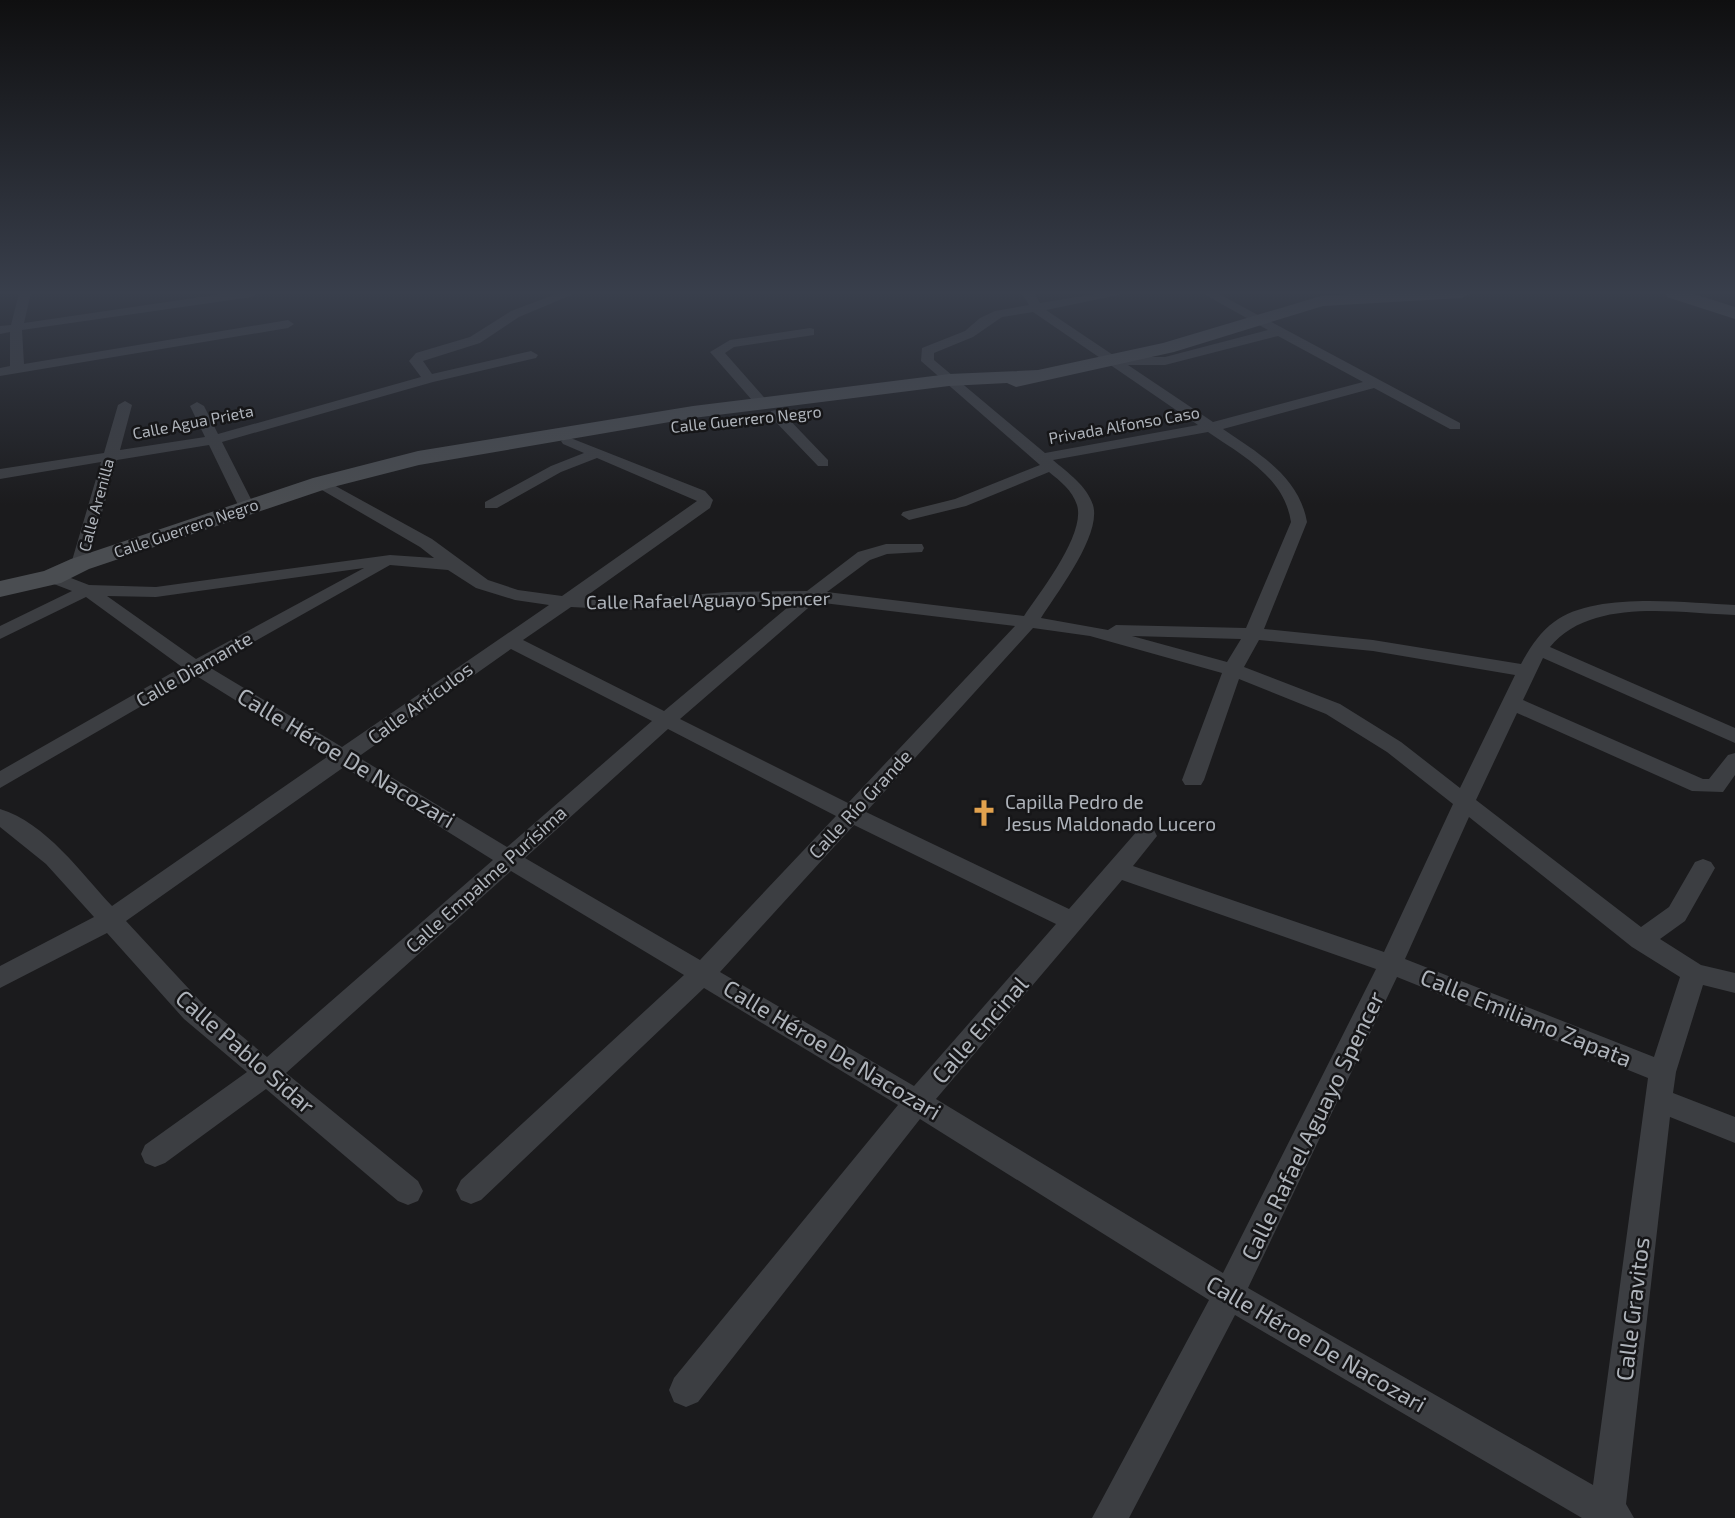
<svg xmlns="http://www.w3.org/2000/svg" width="1735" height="1518" viewBox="0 0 1735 1518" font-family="'Exo 2',sans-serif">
<rect width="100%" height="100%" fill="#1b1b1d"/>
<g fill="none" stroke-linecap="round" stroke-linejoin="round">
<path fill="#3c3e42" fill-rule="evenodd" d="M 19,293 L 31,293 L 24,323 L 228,293 L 258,293 L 252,297 L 22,330 L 24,364 L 288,320 L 294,324 L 288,328 L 0,376 L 0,368 L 10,366 L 10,332 L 0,334 L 0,326 L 11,325 Z
M 559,293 L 576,293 L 519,317 L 480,343 L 423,361 L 432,374 L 531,351 L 538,355 L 536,358 L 433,382 L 222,442 L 255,507 L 253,510 L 241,510 L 239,507 L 209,445 L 117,460 L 86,568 L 74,568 L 71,564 L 101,462 L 0,479 L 0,469 L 104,453 L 118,405 L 125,401 L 132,405 L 120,450 L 205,437 L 190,406 L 197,402 L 204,406 L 218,434 L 421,377 L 409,361 L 416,353 L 470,337 L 511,311 Z
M 1022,293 L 1034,293 L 1040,303 L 1101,293 L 1128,293 L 1046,310 L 1116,357 L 1165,357 L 1268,330 L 1202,293 L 1217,293 L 1460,423 L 1460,429 L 1450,429 L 1374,388 L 1223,429 C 1258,453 1299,476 1307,522 L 1264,629 L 1373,640 L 1521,664 C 1529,649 1540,632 1554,622 C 1595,591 1686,603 1735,605 L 1735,615 C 1677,613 1591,597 1550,647 L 1735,728 L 1735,743 L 1543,658 L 1523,700 L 1703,779 L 1709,779 L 1728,755 L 1735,753 L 1735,775 L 1723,792 L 1692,791 L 1517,713 L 1476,800 L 1641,927 L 1669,907 L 1695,862 L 1703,859 L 1711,862 L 1715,868 L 1685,921 L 1660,939 L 1701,965 L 1735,973 L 1735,993 L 1703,985 L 1676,1072 L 1673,1093 L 1735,1117 L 1735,1143 L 1670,1117 L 1626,1504 L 1634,1518 L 1582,1518 L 1235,1315 L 1129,1518 L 1092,1518 L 1209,1300 L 920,1119 L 698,1402 L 686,1407 L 674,1402 L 669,1390 L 674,1378 L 898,1105 L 704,988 L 481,1200 L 471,1204 L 461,1200 L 456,1190 L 461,1180 L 684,975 L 511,871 L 286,1073 L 418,1181 L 423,1191 L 418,1201 L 408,1205 L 398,1201 L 266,1089 L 165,1163 L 155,1167 L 145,1163 L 141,1154 L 145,1145 L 247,1072 L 184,1019 L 107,933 L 0,988 L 0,966 L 94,917 L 46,864 L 0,827 L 0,809 C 46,823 81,873 112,906 L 327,757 L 195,675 L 0,788 L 0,771 L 182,667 L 86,597 L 0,639 L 0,626 L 72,591 L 46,581 L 43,577 L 46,573 L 58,573 L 89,585 L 156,587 L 390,555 L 434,558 L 420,547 L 315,486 L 313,483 L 321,478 L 432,539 L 488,580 L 518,590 L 562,596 L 697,501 L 597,458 L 561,472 L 497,508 L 485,508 L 485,502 L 551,466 L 584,453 L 563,444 L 561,441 L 568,437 L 705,491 L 713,500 L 710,508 L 585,597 L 629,600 L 727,592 L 807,591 L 858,552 L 886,544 L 922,544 L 924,548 L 922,552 L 887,554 L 870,560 L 827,592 L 1024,616 C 1040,592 1086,534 1077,505 C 1072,490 1060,481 1049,472 L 966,506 L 909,520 L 901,515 L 903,512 L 955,499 L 1040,465 L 921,361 L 922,348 L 965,331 L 980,318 L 995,311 L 1029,305 ZM 1033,312 L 1198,425 L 1045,453 L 934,360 L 934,353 L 973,337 L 1002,317 ZM 1278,336 L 1363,382 L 1213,422 L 1128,365 L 1165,365 ZM 1208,432 C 1243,456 1284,477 1291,522 L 1246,628 L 1116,625 L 1108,630 L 1041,618 C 1056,594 1102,535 1093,505 C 1087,486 1068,473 1053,460 ZM 390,565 L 448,570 L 476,588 L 515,600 L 549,605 L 342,747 L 209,667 ZM 364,568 L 196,659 L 107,596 L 156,597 ZM 727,602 L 794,602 L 664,711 L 523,640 L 571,607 L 629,610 ZM 815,602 L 1015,626 L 848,803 L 680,719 ZM 1033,628 L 1090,636 L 1222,673 L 1182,780 L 1185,785 L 1201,785 L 1204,780 L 1239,679 L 1326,714 L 1387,752 L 1453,804 L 1384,952 L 1133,866 L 1157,836 L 1154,830 L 1138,830 L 1069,909 L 866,812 ZM 1132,636 L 1241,639 L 1227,662 ZM 1259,640 L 1373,651 L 1515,675 L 1460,788 L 1401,742 L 1340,704 L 1244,667 ZM 511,649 L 652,721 L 507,847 L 358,757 ZM 668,729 L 836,816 L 700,960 L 525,858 ZM 344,767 L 493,860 L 267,1057 L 202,1003 L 126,921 ZM 1469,817 L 1632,947 L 1680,977 L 1654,1057 L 1405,959 ZM 854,825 L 1056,924 L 914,1086 L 720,972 ZM 1122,880 L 1376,969 L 1223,1273 L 936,1099 ZM 1397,977 L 1648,1078 L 1593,1485 L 1248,1288 Z
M 810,328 L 814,329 L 814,335 L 734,347 L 725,353 L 770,404 L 763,408 L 758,407 L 710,352 L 730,340 Z
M 776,410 L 781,411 L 828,460 L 828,466 L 818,466 L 771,417 L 771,411 Z"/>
<path fill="#4a4d51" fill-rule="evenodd" d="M 1367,293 L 1471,293 L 1462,298 L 1323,306 L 1174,352 L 1016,387 L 1007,383 L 949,386 L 693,418 L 419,465 L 329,488 L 89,569 L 61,583 L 0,597 L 0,581 L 44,571 L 71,559 L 313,478 L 418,451 L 693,406 L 949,374 L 1038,370 L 1163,343 L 1321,296 Z
M 1664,293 L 1691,293 L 1735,307 L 1735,319 L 1667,297 Z"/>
</g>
<linearGradient id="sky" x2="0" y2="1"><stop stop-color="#0f0f10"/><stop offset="0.58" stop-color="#393f4c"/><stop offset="1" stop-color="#393f4c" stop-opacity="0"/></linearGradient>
<rect width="1735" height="505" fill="url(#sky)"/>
<defs>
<symbol id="church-bare" viewBox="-9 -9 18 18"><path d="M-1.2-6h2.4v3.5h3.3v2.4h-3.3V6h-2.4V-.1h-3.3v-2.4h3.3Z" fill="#e2a24e" stroke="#161618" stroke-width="2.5" paint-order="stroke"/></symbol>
</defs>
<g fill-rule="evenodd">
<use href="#church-bare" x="965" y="794" width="38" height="38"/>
</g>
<g text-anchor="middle" stroke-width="5" stroke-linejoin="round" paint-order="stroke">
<g font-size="16" fill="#afb4bb" stroke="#161618">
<text transform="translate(746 419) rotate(-6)" y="6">Calle Guerrero Negro</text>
<text transform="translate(193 422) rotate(-11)" y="6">Calle Agua Prieta</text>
<text transform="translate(1124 425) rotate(-10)" y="6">Privada Alfonso Caso</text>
<text transform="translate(96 505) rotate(-75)" y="6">Calle Arenilla</text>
<text transform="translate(186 528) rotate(-19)" y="6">Calle Guerrero Negro</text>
</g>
<g font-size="19" fill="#afb4bb" stroke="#161618">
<text transform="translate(708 600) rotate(-1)" y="7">Calle Rafael Aguayo Spencer</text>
<text transform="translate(194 669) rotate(-30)" y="7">Calle Diamante</text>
<text transform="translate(420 703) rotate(-36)" y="7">Calle Artículos</text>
<text transform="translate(860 804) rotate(-47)" y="7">Calle Río Grande</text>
<text transform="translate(486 879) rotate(-42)" y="7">Calle Empalme Purísima</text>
</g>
<g font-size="19" fill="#afb4bb" stroke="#161618" text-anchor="start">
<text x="1005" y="809">Capilla Pedro de<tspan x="1005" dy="22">Jesus Maldonado Lucero</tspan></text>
</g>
<g font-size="23" fill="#afb4bb" stroke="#161618">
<text transform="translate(346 758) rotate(31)" y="8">Calle Héroe De Nacozari</text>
<text transform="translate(1526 1018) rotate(22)" y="8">Calle Emiliano Zapata</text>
<text transform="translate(980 1030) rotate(-49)" y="8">Calle Encinal</text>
<text transform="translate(832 1050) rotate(31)" y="8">Calle Héroe De Nacozari</text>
<text transform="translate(245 1052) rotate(41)" y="8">Calle Pablo Sidar</text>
<text transform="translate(1313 1126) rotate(-64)" y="8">Calle Rafael Aguayo Spencer</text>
<text transform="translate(1633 1309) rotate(-83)" y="8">Calle Gravitos</text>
<text transform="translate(1316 1344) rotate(30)" y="8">Calle Héroe De Nacozari</text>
</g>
</g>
</svg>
